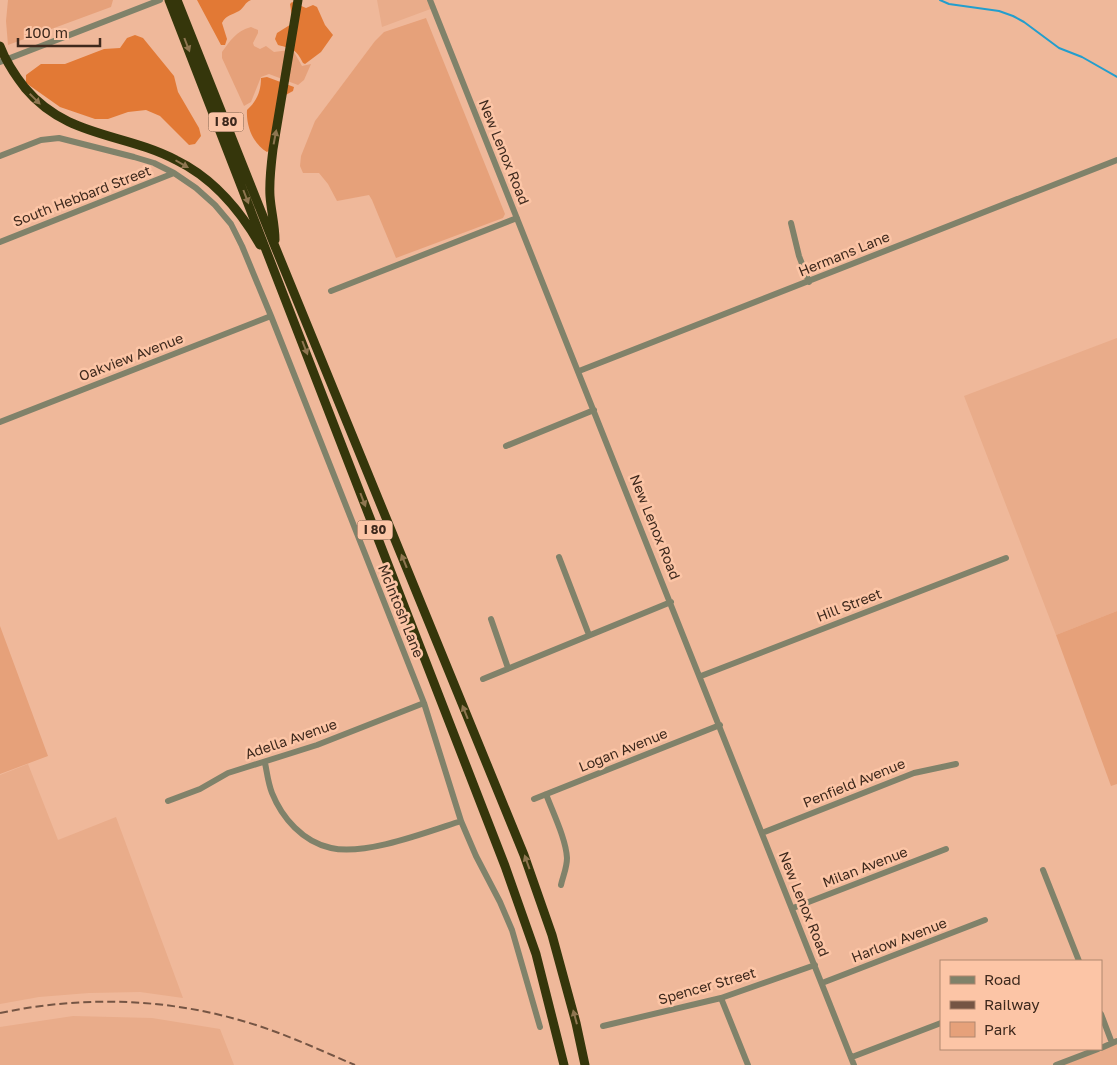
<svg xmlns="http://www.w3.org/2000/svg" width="1117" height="1065" viewBox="0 0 1117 1065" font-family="'Golos Text',sans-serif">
<rect width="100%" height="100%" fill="#efb89a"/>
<path fill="#e9ac8a" d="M 377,0 L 433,0 L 436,7 L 382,27 Z
M 1117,338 L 1117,611 L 1056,635 L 964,396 Z
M 28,764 L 58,840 L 116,817 L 183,998 L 140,992 L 89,993 L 39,997 L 0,1004 L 0,775 Z
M 73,1016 L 152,1018 L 220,1029 L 234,1065 L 0,1065 L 0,1027 Z
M 1117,1043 L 1117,1065 L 1063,1065 Z"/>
<path fill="#e6a17a" d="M 8,0 L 113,0 L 111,7 L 8,45 L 6,21 Z
M 426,18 L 505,214 L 503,218 L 396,258 L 372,200 L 369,195 L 337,201 L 328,184 L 319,173 L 303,173 L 300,166 L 301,156 L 315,121 L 375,41 L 384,32 Z
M 251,27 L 258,30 L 258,33 L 253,43 L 254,46 L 260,49 L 266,46 L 274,52 L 289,50 L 294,52 L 302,66 L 311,64 L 304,80 L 298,85 L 269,74 L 261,77 L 251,102 L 244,106 L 222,58 L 222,52 C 230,41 236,31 251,27 Z
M 1117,611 L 1117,784 L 1111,786 L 1056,635 Z
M 0,626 L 48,756 L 0,774 Z"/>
<path fill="#e27935" d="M 197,0 L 251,0 C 245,2 244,8 239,11 C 232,15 226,15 222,23 L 227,39 L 225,45 L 221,45 Z
M 292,2 L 306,8 L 313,5 L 317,7 L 325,25 L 333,35 L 321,52 L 305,64 L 303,63 C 296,49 293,49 278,45 L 275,39 L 277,33 L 293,23 L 290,4 Z
M 135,35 L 143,38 L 174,76 L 178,92 L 199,128 L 201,136 L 195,144 L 189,145 L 160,116 L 146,110 L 128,112 L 108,119 L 95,119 L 60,107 L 26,83 L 26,75 L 41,64 L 65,64 L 104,49 L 120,48 L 127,38 Z
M 267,77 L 294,87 L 293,91 L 280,98 L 273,147 L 267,152 C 253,144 246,126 247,110 C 257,101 261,91 261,78 Z"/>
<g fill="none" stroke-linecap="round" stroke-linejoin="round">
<path stroke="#239ecd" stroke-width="2" d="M 940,0 L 949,4 L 999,11 L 1013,16 L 1024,22 L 1059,48 L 1082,57 L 1117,77"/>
<path stroke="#80826a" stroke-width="6" d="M 430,0 L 854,1065
M 0,62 L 160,0
M 0,156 L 41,140 L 59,138 L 134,157 L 154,163 L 174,173 L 196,188 L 215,205 L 231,224 L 242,246 L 271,316 L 424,703 L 461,821 L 476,856 L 500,902 L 512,930 L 540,1027
M 791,223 L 799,256 L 809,282
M 0,242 L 174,173
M 331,291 L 517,218
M 579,371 L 1117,160
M 0,422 L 271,316
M 506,446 L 594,410
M 559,557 L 589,635
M 491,619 L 508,668
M 701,676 L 1006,558
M 483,679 L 671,602
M 265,763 C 267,772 268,783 272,793 C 282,818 303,842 331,848 C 365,856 427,832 461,821
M 546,794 C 553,813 566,839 567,858 C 567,868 563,876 561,885
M 534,799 L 720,725
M 168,801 L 200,789 L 228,773 L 317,745 L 424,703
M 762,833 L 914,773 L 956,764
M 1043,870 L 1079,961
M 793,908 L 946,849
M 822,983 L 985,920
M 721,998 L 748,1065
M 1101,1014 L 1112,1043
M 603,1026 L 721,998 L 815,965
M 1101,1048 L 1117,1041
M 852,1057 L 941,1023
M 1056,1065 L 1098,1049"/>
<path stroke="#35360b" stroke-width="9" d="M 169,0 L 505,866 L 536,954 L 564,1065
M 177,0 L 274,244 L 524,855 L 552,935 L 576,1023 L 585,1065
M 0,46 C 6,62 14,74 25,88 C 67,138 122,132 176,160 C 213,178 240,210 260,245
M 275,240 C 275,225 271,211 270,196 C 269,181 271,165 273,149 L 298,0"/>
<path stroke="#755544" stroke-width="2" stroke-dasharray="8 4" stroke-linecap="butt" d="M 0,1013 C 86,995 172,998 256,1025 C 290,1036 322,1051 355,1065"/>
</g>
<defs><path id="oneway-solid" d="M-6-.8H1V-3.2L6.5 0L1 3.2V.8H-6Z" transform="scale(1.25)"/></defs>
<g fill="#8f7651">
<use href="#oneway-solid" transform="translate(187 45) rotate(69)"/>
<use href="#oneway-solid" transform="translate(35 99) rotate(45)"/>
<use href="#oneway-solid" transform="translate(275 137) rotate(-79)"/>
<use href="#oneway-solid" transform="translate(182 164) rotate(30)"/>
<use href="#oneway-solid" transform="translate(246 197) rotate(69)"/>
<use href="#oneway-solid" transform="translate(305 348) rotate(69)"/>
<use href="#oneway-solid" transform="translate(363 500) rotate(69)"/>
<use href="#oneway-solid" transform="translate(404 561) rotate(-112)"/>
<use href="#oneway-solid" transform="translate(465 712) rotate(-112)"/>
<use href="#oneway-solid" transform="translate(527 862) rotate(-110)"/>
<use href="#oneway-solid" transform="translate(575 1017) rotate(-105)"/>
</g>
<g text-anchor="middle" stroke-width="5" stroke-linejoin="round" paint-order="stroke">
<g fill="#fcc5a6" stroke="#775846" stroke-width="1">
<rect x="208.5" y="112.5" width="35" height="19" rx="4"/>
<rect x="357.5" y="520.5" width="35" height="19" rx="4"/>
</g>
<g font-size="12" font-weight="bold" fill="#3e291d">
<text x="226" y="126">I 80</text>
<text x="375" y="534">I 80</text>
</g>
<g font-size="14" fill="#3e291d" stroke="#fcc5a6">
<text transform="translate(504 152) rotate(68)" y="5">New Lenox Road</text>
<text transform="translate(82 196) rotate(-21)" y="5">South Hebbard Street</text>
<text transform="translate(844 254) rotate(-22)" y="5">Hermans Lane</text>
<text transform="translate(131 357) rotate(-21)" y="5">Oakview Avenue</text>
<text transform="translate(655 527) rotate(68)" y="5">New Lenox Road</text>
<text transform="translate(849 605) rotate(-21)" y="5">Hill Street</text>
<text transform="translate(401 611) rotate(68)" y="5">McIntosh Lane</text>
<text transform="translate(291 739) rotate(-19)" y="5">Adella Avenue</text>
<text transform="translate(623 750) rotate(-22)" y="5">Logan Avenue</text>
<text transform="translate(854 783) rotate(-22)" y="5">Penfield Avenue</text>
<text transform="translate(865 867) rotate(-21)" y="5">Milan Avenue</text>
<text transform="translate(804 904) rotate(68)" y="5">New Lenox Road</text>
<text transform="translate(899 940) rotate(-21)" y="5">Harlow Avenue</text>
<text transform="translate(707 986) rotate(-16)" y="5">Spencer Street</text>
</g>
</g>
<rect x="940" y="960" width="162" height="90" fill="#fcc5a6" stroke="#b0876f"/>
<rect x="950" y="976" width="25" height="8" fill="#80826a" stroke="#b0876f"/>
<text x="984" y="985" font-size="15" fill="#3e291d">Road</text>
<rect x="950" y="1001" width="25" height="8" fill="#755544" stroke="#b0876f"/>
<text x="984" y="1010" font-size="15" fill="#3e291d">Railway</text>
<rect x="950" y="1022" width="25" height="15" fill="#e6a17a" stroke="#b0876f"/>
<text x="984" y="1035" font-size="15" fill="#3e291d">Park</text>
<path d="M18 38v8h82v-8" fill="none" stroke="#3e291d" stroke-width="2.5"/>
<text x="25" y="38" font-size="15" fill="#3e291d" stroke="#fcc5a6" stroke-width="4" paint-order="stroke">100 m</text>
</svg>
